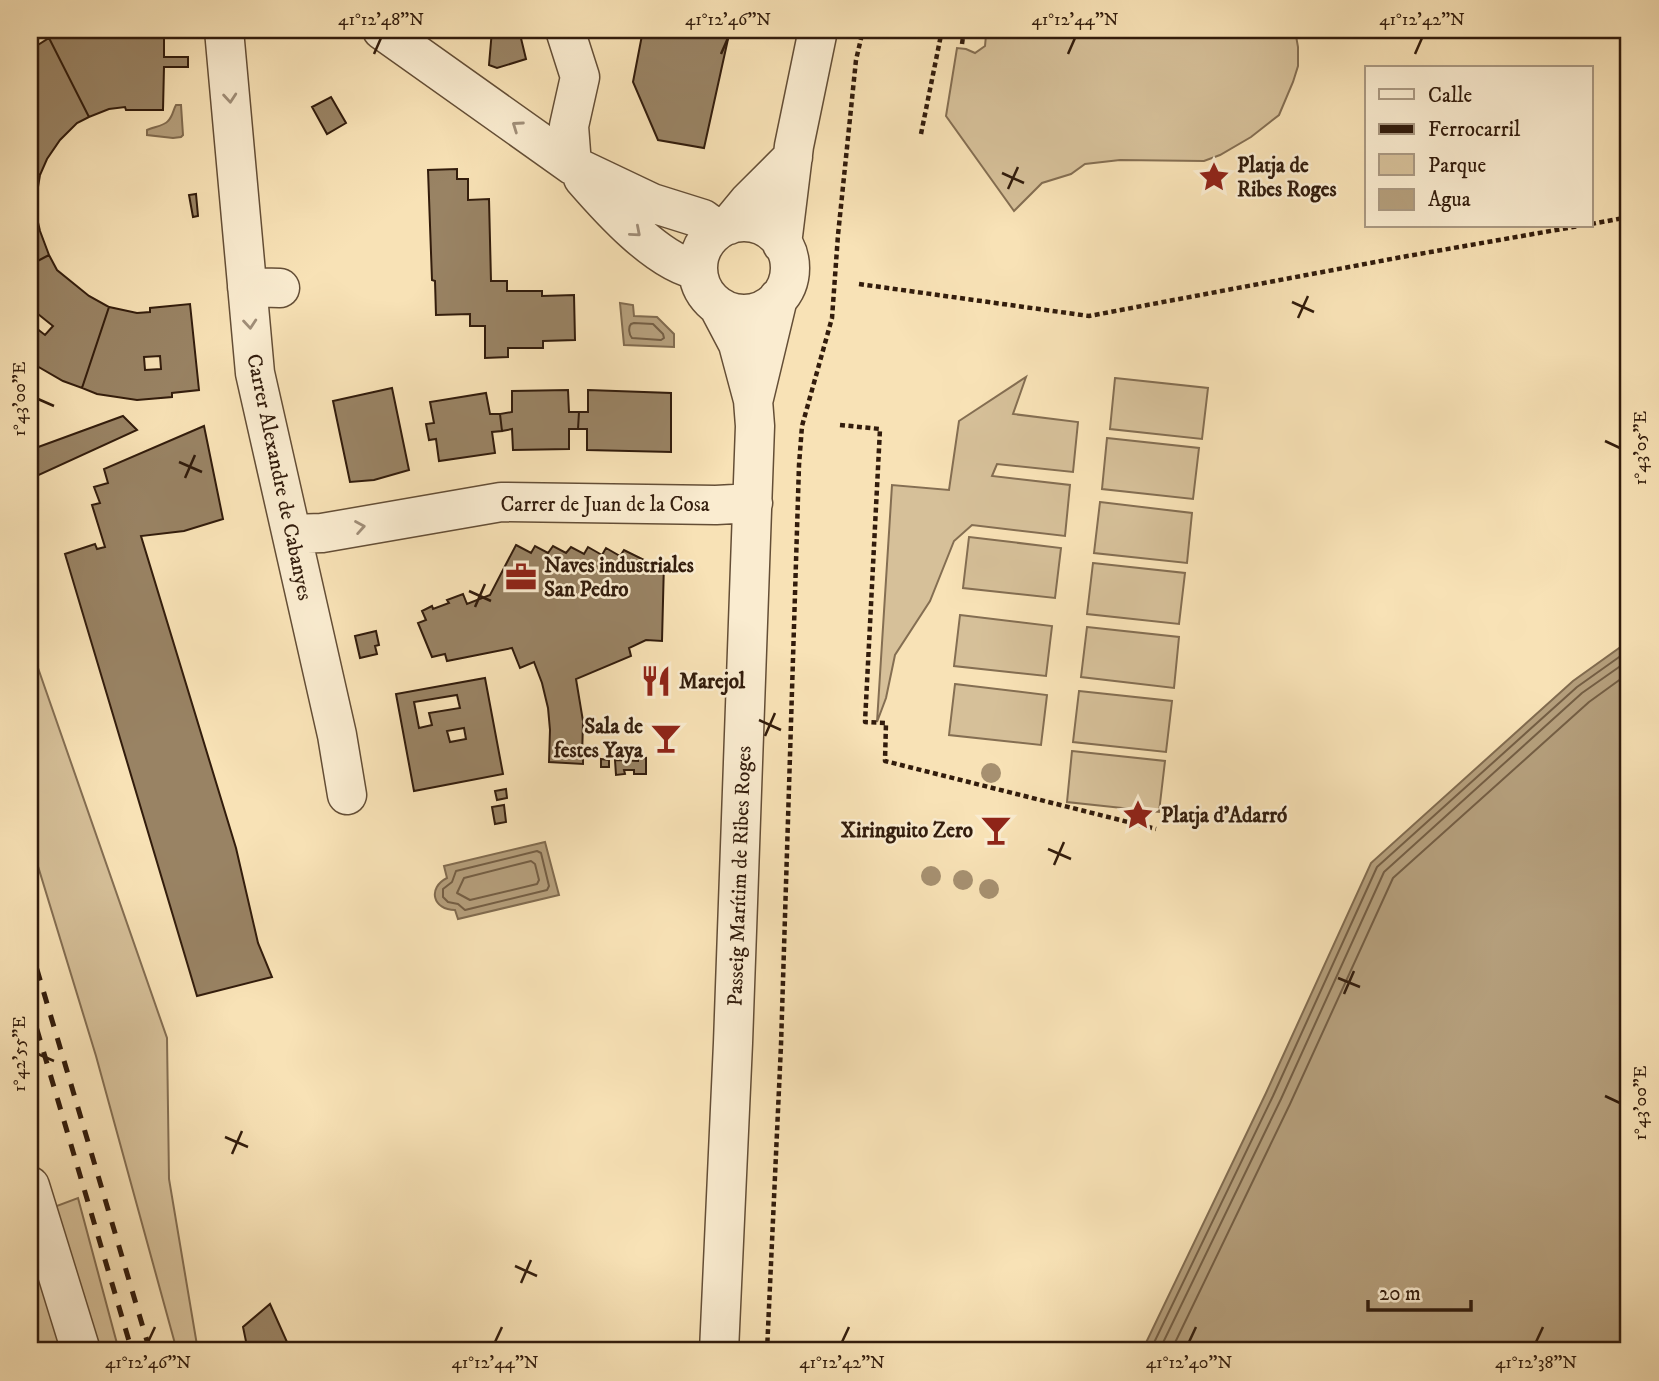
<svg xmlns="http://www.w3.org/2000/svg" width="1659" height="1381" viewBox="0 0 1659 1381" font-family="'IM FELL DW Pica',serif">
<rect width="100%" height="100%" fill="#f8e2b6"/>
<filter id="stains"><feTurbulence type="fractalNoise" baseFrequency=".00286" numOctaves="4"/><feColorMatrix values="0 0 0 0 .2 0 0 0 0 .09 0 0 0 0 .02 0 0 0 .5 -.17"/></filter>
<radialGradient id="worn" r=".72"><stop offset=".6" stop-color="#630" stop-opacity="0"/><stop offset="1" stop-color="#630" stop-opacity=".3"/></radialGradient>
<path fill="#d6c099" stroke="#846e52" stroke-width="2" d="M 984,30 L 1295,30 L 1298,47 L 1298,66 L 1293,82 L 1279,115 L 1251,137 L 1220,155 L 1204,161 L 1120,160 L 1085,164 L 1071,174 L 1042,183 L 1014,211 L 946,116 L 957,48 L 966,49 L 975,53 L 985,46 L 986,35 Z
M 1026,377 L 1013,414 L 1078,422 L 1073,472 L 997,464 L 992,476 L 1070,485 L 1065,536 L 972,525 L 954,541 L 930,601 L 895,655 L 886,698 L 877,722 L 892,485 L 949,490 L 959,421 Z
M 1115,378 L 1208,388 L 1202,439 L 1110,429 Z
M 1107,438 L 1199,448 L 1193,499 L 1102,489 Z
M 1100,502 L 1192,513 L 1187,563 L 1094,553 Z
M 969,537 L 1061,548 L 1055,598 L 963,588 Z
M 1093,563 L 1185,573 L 1179,624 L 1087,614 Z
M 960,615 L 1052,626 L 1046,676 L 954,666 Z
M 1087,627 L 1179,637 L 1174,688 L 1081,677 Z
M 30,645 L 167,1038 L 169,1179 L 198,1351 L 177,1351 L 96,1056 L 30,840 Z
M 955,684 L 1047,695 L 1041,745 L 949,735 Z
M 1079,691 L 1172,701 L 1166,752 L 1073,742 Z
M 1072,751 L 1165,761 L 1159,812 L 1067,802 Z
M 78,1198 L 119,1351 L 30,1351 L 30,1216 Z"/>
<path fill="#b59f7c" stroke="#816b4f" stroke-width="2" d="M 176,105 L 181,105 L 183,135 L 181,137 L 173,138 L 147,135 L 147,130 C 153,127 164,126 168,121 C 173,116 173,110 176,105 Z
M 620,303 L 633,305 L 634,316 L 657,317 L 674,334 L 674,347 L 624,345 Z
M 1629,641 L 1629,1351 L 1142,1351 L 1266,1093 L 1371,863 L 1573,681 Z
M 545,842 L 559,895 L 458,919 L 455,910 C 433,910 427,888 447,878 L 444,866 Z"/>
<g fill="none" stroke-linecap="round" stroke-linejoin="round">
<path stroke="#745e44" stroke-width="2" d="M 634,323 L 653,324 L 663,334 L 664,338 L 661,340 L 632,338 C 629,335 628,327 631,324 Z
M 537,851 L 541,853 L 549,886 L 547,890 L 465,910 L 458,904 L 448,902 L 443,897 L 443,889 L 452,882 L 456,871 Z
M 531,861 L 535,864 L 539,880 L 537,884 L 470,900 L 457,893 L 464,878 Z
M 1150,1351 L 1273,1096 L 1377,867 L 1577,687 L 1629,650
M 1159,1351 L 1281,1099 L 1384,872 L 1582,693 L 1629,660
M 1171,1351 L 1290,1104 L 1393,878 L 1589,702 L 1629,673"/>
</g>
<path fill="#998364" stroke="#321c0c" stroke-width="2" fill-rule="evenodd" d="M 65,30 L 164,30 L 164,57 L 188,57 L 188,67 L 164,67 L 163,110 L 126,110 L 125,107 L 109,109 L 89,117 L 49,38 Z
M 492,30 L 519,30 L 526,59 L 497,68 L 489,65 Z
M 643,30 L 730,30 L 704,148 L 658,140 L 633,82 Z
M 49,38 L 89,117 L 77,123 L 60,140 L 47,159 L 40,175 L 30,172 L 30,50 Z
M 331,97 L 346,123 L 327,134 L 312,107 Z
M 457,169 L 457,179 L 468,179 L 468,200 L 489,199 L 491,281 L 507,281 L 507,291 L 542,291 L 542,296 L 574,295 L 575,340 L 543,341 L 543,348 L 508,348 L 508,357 L 485,358 L 485,326 L 470,326 L 470,314 L 436,315 L 435,281 L 432,280 L 428,170 Z
M 30,172 L 40,175 L 37,193 L 37,218 L 40,231 L 49,255 L 30,265 Z
M 196,194 L 198,216 L 193,217 L 189,195 Z
M 49,255 L 57,270 L 89,296 L 109,307 L 82,388 L 63,381 L 30,362 L 30,265 ZM 38,314 L 53,326 L 45,335 L 31,324 Z
M 190,304 L 199,390 L 172,393 L 172,397 L 137,400 L 97,394 L 82,388 L 109,307 L 137,313 L 150,312 L 150,308 ZM 160,356 L 161,369 L 145,370 L 144,357 Z
M 392,388 L 409,470 L 374,480 L 350,482 L 333,401 Z
M 568,390 L 569,412 L 579,412 L 578,429 L 569,429 L 569,449 L 513,450 L 512,429 L 502,431 L 500,414 L 512,412 L 512,391 Z
M 588,390 L 671,393 L 671,452 L 587,450 L 587,429 L 578,429 L 579,412 L 588,412 Z
M 486,393 L 490,414 L 500,414 L 502,431 L 492,432 L 495,453 L 439,461 L 436,439 L 429,440 L 426,424 L 434,423 L 430,402 Z
M 123,416 L 137,430 L 30,479 L 30,450 Z
M 204,426 L 223,519 L 184,531 L 141,536 L 236,848 L 258,943 L 272,977 L 197,996 L 65,554 L 95,544 L 97,549 L 105,547 L 92,505 L 100,503 L 94,487 L 108,483 L 104,469 Z
M 516,545 L 531,553 L 535,546 L 548,553 L 553,546 L 566,553 L 571,547 L 584,554 L 588,547 L 602,555 L 606,548 L 620,556 L 624,550 L 648,562 L 664,562 L 662,641 L 646,640 L 629,648 L 631,656 L 576,679 L 583,721 L 582,759 L 583,759 L 583,764 L 549,762 L 550,730 L 548,708 L 542,683 L 534,662 L 520,668 L 512,648 L 447,661 L 445,654 L 432,657 L 418,623 L 426,620 L 422,611 L 432,606 L 433,609 L 449,603 L 447,600 L 463,594 L 467,604 L 490,595 Z
M 376,631 L 379,645 L 375,646 L 377,654 L 360,658 L 355,636 Z
M 485,678 L 503,774 L 414,791 L 396,694 ZM 457,695 L 460,708 L 429,713 L 432,725 L 419,728 L 414,702 ZM 464,728 L 466,739 L 450,742 L 447,731 Z
M 646,758 L 646,774 L 634,774 L 634,770 L 624,770 L 625,774 L 616,775 L 615,760 L 638,761 L 638,759 Z
M 601,759 L 609,760 L 609,767 L 601,767 Z
M 506,789 L 507,798 L 497,800 L 495,791 Z
M 504,805 L 506,822 L 495,824 L 492,807 Z
M 270,1304 L 291,1351 L 248,1351 L 243,1327 Z"/>
<g fill="none" stroke-linecap="round" stroke-linejoin="round">
<defs>
<path id="minor" d="M 224,30 L 255,373 L 337,735 L 347,795
M 382,30 L 572,165 L 652,203 L 703,219 L 718,230
M 565,30 L 580,77 L 569,126 L 572,165
M 583,178 C 609,208 658,263 698,270
M698 268a46 46 0 1 1 92 0a46 46 0 1 1-92 0Z
M 729,225 L 748,202 L 793,157
M 782,244 L 794,146 L 818,30
M 247,287 L 280,288
M 718,306 L 738,344 L 753,400 L 755,426 L 733,1043 L 719,1351
M 754,398 L 778,298
M 292,534 L 322,533 L 501,502 L 716,505 L 753,503
M 30,1186 L 81,1351"/>
</defs>
<use href="#minor" stroke="#644e36" stroke-width="41"/>
<path stroke="#321c0c" stroke-width="4.5" stroke-dasharray="5 3.5" stroke-linecap="butt" d="M 962,44 L 964,30
M 921,134 L 942,30
M 1591,224 L 1629,217
M 859,284 L 1089,316 L 1402,257 L 1579,226
M 840,425 L 880,429 L 865,722 L 886,723 L 885,761 L 1156,829
M 767,1351 L 781,1045 L 799,465 L 802,426 L 832,318 L 838,235 L 856,60 L 863,30"/>
<use href="#minor" stroke="#faecd0" stroke-width="38"/>
<path stroke="#321c0c" stroke-width="5" stroke-dasharray="12 12" stroke-linecap="butt" d="M 30,946 L 150,1351
M 30,1006 L 132,1351"/>
</g>
<g fill="#a69070">
<circle cx="991" cy="773" r="10"/>
<circle cx="931" cy="876" r="10"/>
<circle cx="963" cy="880" r="10"/>
<circle cx="989" cy="889" r="10"/>
</g>
<defs><path id="oneway-chevron" d="M-2-3.5L2.5 0L-2 3.5" fill="none" stroke-width="1.6" stroke-linecap="round" stroke-linejoin="round" transform="scale(1.75)"/></defs>
<g stroke="#a08e78">
<use href="#oneway-chevron" transform="translate(230 98) rotate(85)"/>
<use href="#oneway-chevron" transform="translate(517 126) rotate(-145)"/>
<use href="#oneway-chevron" transform="translate(636 232) rotate(41)"/>
<use href="#oneway-chevron" transform="translate(250 324) rotate(85)"/>
<use href="#oneway-chevron" transform="translate(360 527) rotate(-10)"/>
</g>
<path fill="none" stroke="#321c0c" stroke-width="2.5" d="M 374,54 L 381,38M 721,54 L 728,38M 1068,54 L 1075,38M 1415,54 L 1422,38M 1002,173 L 1024,183M 1008,189 L 1018,167M 1292,302 L 1314,312M 1298,318 L 1308,296M 38,399 L 54,406M 1605,441 L 1620,448M 179,462 L 202,472M 185,478 L 195,455M 469,591 L 491,601M 475,607 L 485,584M 759,720 L 781,730M 765,736 L 775,713M 1048,849 L 1071,859M 1054,865 L 1064,842M 1338,978 L 1360,987M 1344,994 L 1354,971M 38,1054 L 54,1061M 1605,1096 L 1620,1103M 225,1137 L 248,1147M 232,1154 L 242,1131M 515,1266 L 537,1276M 521,1283 L 531,1260M 148,1342 L 155,1327M 495,1342 L 502,1327M 842,1342 L 849,1327M 1189,1342 L 1196,1327M 1536,1342 L 1543,1327"/>
<defs>
<symbol id="sight-bare" viewBox="-9 -9 18 18"><path d="M0-6L1.8-2.2L6-1.7L2.9 1.2L3.7 5.4L0 3.3L-3.7 5.4L-2.9 1.2L-6-1.7L-1.8-2.2Z" fill="#8f2418" stroke="#faecd0" stroke-width="2.5" paint-order="stroke"/></symbol>
<symbol id="office-bare" viewBox="-9 -9 18 18"><path d="M-6-3h4V-5.5h4V-3h4V5H-6ZM-1-4.5V-3h2v-1.5ZM-6 0V1H6V0Z" fill="#8f2418" stroke="#faecd0" stroke-width="2.5" paint-order="stroke"/></symbol>
<symbol id="restaurant-bare" viewBox="-9 -9 18 18"><path d="M-5-6h1v4h1v-4h1v4h1v-4h1v5L-1.5 .5V6h-2V.5L-5-1ZM5-6V6H3V1.5H1.5Q1.5-4 5-6Z" fill="#8f2418" stroke="#faecd0" stroke-width="2.5" paint-order="stroke"/></symbol>
<symbol id="bar-bare" viewBox="-9 -9 18 18"><path d="M-6-5H6L.8 .8V4.5H3.5V6h-7V4.5H-.8V.8Z" fill="#8f2418" stroke="#faecd0" stroke-width="2.5" paint-order="stroke"/></symbol>
</defs>
<g fill-rule="evenodd">
<use href="#sight-bare" x="1192" y="155" width="44" height="44"/>
<use href="#office-bare" x="499" y="555" width="44" height="44"/>
<use href="#restaurant-bare" x="634" y="659" width="44" height="44"/>
<use href="#bar-bare" x="644" y="716" width="44" height="44"/>
<use href="#sight-bare" x="1116" y="793" width="44" height="44"/>
<use href="#bar-bare" x="974" y="808" width="44" height="44"/>
</g>
<g text-anchor="middle" stroke-width="5" stroke-linejoin="round" paint-order="stroke">
<g font-size="21" font-weight="bold" fill="#321c0c" stroke="#faecd0" text-anchor="start">
<text x="1237" y="172">Platja de<tspan x="1237" dy="24">Ribes Roges</tspan></text>
<text x="544" y="572">Naves industriales<tspan x="544" dy="24">San Pedro</tspan></text>
<text x="679" y="688">Marejol</text>
<text x="643" y="733" text-anchor="end">Sala de<tspan x="643" dy="24">festes Yaya</tspan></text>
<text x="1161" y="822">Platja d'Adarró</text>
<text x="973" y="837" text-anchor="end">Xiringuito Zero</text>
</g>
<g font-size="21" fill="#321c0c" stroke="#faecd0">
<text transform="translate(280 477) rotate(78)" y="7">Carrer Alexandre de Cabanyes</text>
<text x="605" y="511">Carrer de Juan de la Cosa</text>
<text transform="translate(739 876) rotate(-88)" y="7">Passeig Marítim de Ribes Roges</text>
</g>
</g>
<rect width="1659" height="1381" fill="none" stroke="#f8e2b6" stroke-width="77"/>
<rect x="1365" y="66" width="228" height="161" fill="#faecd0" stroke="#aa9982" stroke-width="2"/>
<rect x="1379" y="89" width="35" height="10" fill="#faecd0" stroke="#aa9982" stroke-width="2"/>
<text x="1428" y="102" font-size="21" fill="#321c0c">Calle</text>
<rect x="1379" y="124" width="35" height="10" fill="#321c0c" stroke="#aa9982" stroke-width="2"/>
<text x="1428" y="136" font-size="21" fill="#321c0c">Ferrocarril</text>
<rect x="1379" y="154" width="35" height="21" fill="#d6c099" stroke="#aa9982" stroke-width="2"/>
<text x="1428" y="172" font-size="21" fill="#321c0c">Parque</text>
<rect x="1379" y="189" width="35" height="21" fill="#b59f7c" stroke="#aa9982" stroke-width="2"/>
<text x="1428" y="206" font-size="21" fill="#321c0c">Agua</text>
<path d="M1368 1300v10h103v-10" fill="none" stroke="#321c0c" stroke-width="3.5"/>
<text x="1379" y="1300" font-size="21" fill="#321c0c" stroke="#faecd0" stroke-width="5" paint-order="stroke">20 m</text>
<rect x="38" y="38" width="1582" height="1304" fill="none" stroke="#321c0c" stroke-width="2.5"/>
<g font-size="18" text-anchor="middle" fill="#321c0c">
<text x="381" y="25">41°12'48"N</text>
<text x="728" y="25">41°12'46"N</text>
<text x="1075" y="25">41°12'44"N</text>
<text x="1422" y="25">41°12'42"N</text>
<text transform="translate(19 399) rotate(-90)" y="6">1°43'00"E</text>
<text transform="translate(1640 448) rotate(-90)" y="6">1°43'05"E</text>
<text transform="translate(19 1054) rotate(-90)" y="6">1°42'55"E</text>
<text transform="translate(1640 1103) rotate(-90)" y="6">1°43'00"E</text>
<text x="148" y="1368">41°12'46"N</text>
<text x="495" y="1368">41°12'44"N</text>
<text x="842" y="1368">41°12'42"N</text>
<text x="1189" y="1368">41°12'40"N</text>
<text x="1536" y="1368">41°12'38"N</text>
</g>
<rect width="100%" height="100%" filter="url(#stains)"/>
<rect width="100%" height="100%" fill="url(#worn)"/>
</svg>
